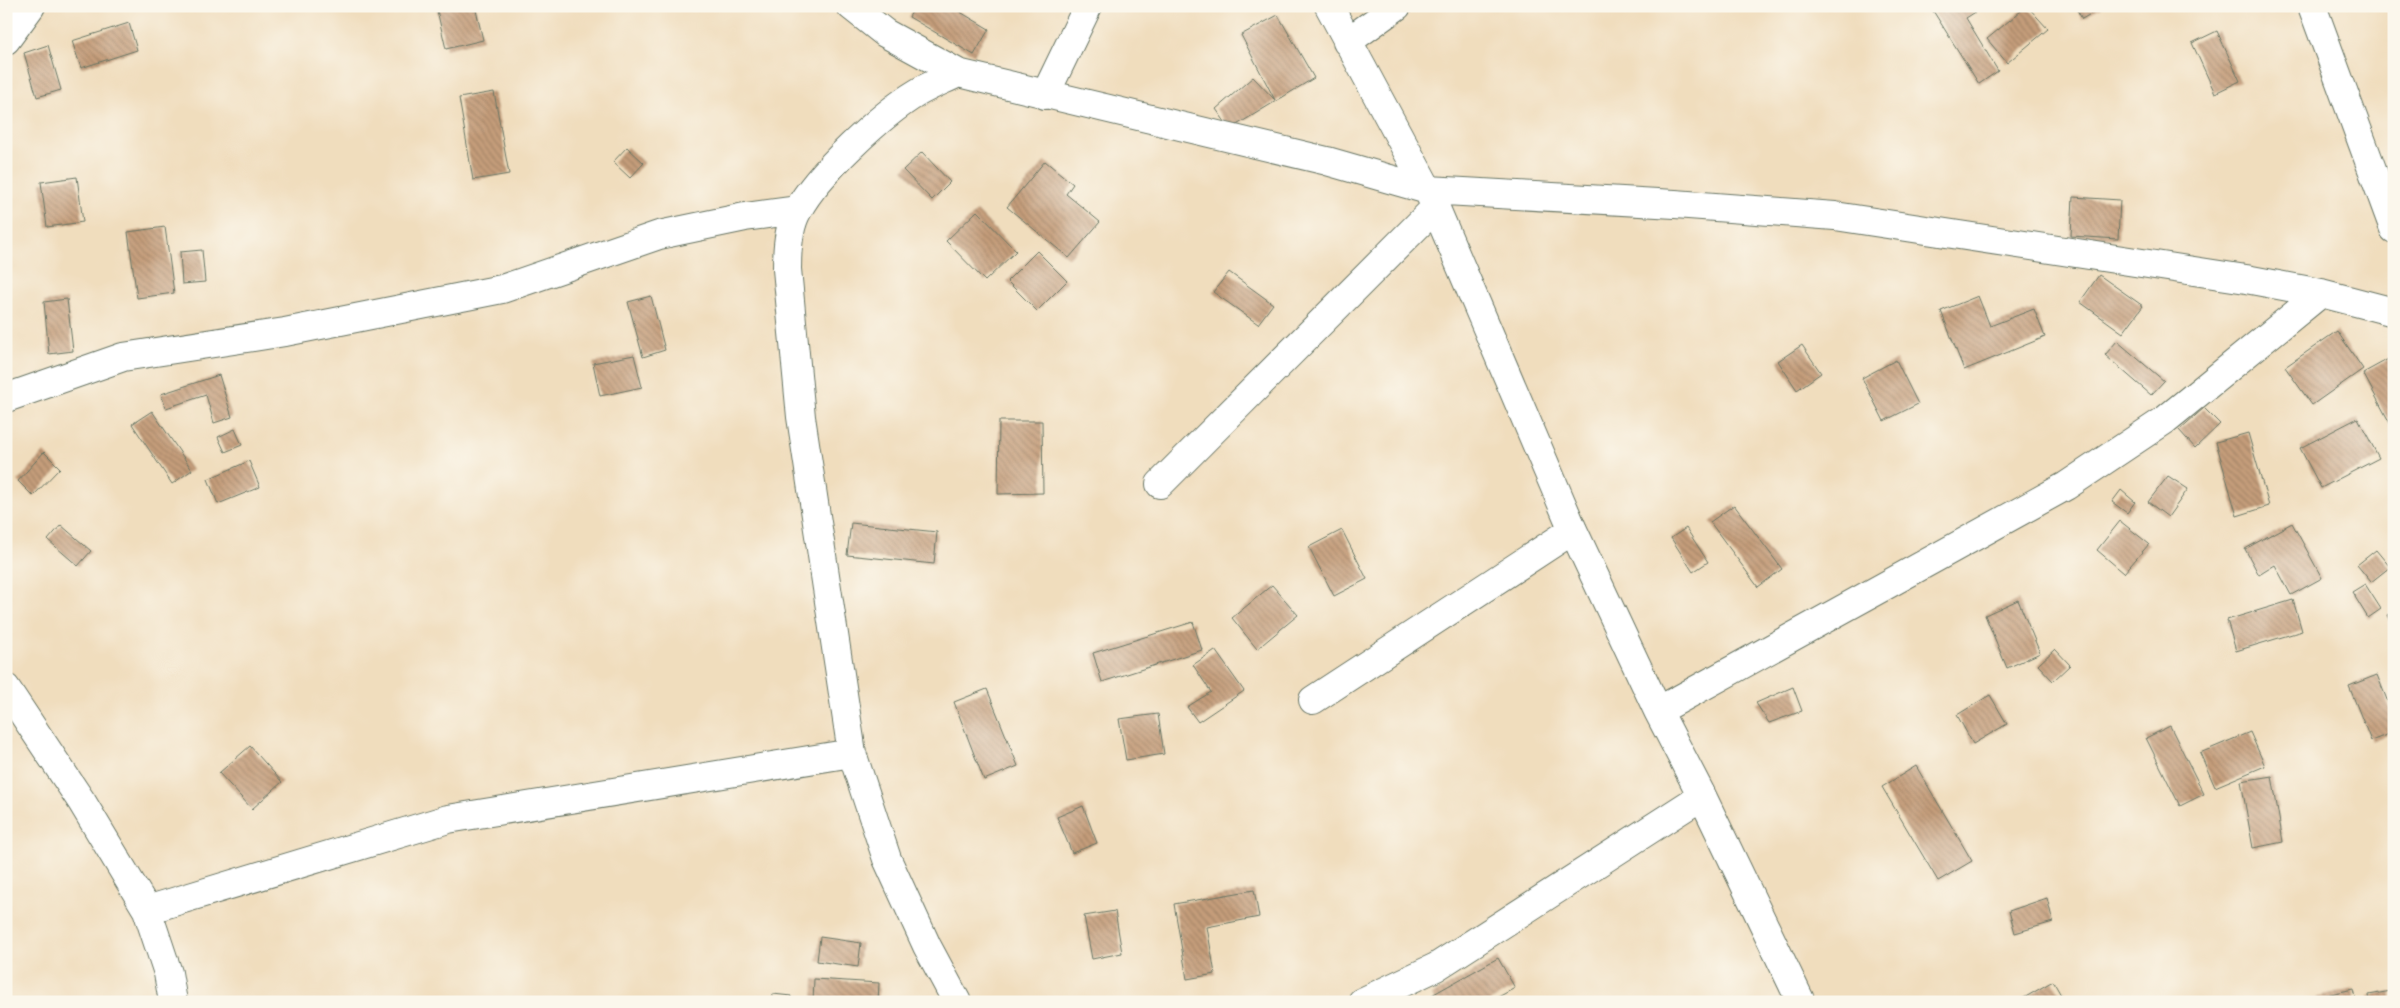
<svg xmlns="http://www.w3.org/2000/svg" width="2400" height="1008" viewBox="0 0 2400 1008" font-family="'Architects Daughter',sans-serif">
<defs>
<pattern id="building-back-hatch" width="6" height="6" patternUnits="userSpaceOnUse" patternTransform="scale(1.25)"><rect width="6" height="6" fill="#c59d7a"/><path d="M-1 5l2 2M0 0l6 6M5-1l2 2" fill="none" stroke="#9f8165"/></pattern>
</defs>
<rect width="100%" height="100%" fill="#fbf7ec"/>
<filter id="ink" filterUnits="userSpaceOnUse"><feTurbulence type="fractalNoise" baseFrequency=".02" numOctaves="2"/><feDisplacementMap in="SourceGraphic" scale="10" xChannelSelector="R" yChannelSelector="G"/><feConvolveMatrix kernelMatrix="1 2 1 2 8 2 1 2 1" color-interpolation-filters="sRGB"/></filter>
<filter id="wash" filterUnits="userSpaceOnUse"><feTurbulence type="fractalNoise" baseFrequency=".0096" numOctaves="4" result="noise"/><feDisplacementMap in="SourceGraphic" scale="20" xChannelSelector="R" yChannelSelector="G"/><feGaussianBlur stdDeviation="1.12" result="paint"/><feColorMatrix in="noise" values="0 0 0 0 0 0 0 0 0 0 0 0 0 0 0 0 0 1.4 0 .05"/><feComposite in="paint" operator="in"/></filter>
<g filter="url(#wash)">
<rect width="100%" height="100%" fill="#f0ddbd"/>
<g id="blocks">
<path fill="url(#building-back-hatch)" d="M 436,6 L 475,6 L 483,40 L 446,49 Z
M 915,6 L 950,6 L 989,29 L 974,55 L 909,17 Z
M 1930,6 L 1985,6 L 1966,18 L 1998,71 L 1979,84 Z
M 2027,6 L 2048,29 L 2007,63 L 1987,39 Z
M 2075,6 L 2104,6 L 2082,19 Z
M 1278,15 L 1314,78 L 1230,129 L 1216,109 L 1253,77 L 1275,100 L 1241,35 Z
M 129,23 L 137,50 L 81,68 L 72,41 Z
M 2217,31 L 2240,81 L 2215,93 L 2192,43 Z
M 48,45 L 61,90 L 37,97 L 24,53 Z
M 494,92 L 509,174 L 473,180 L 459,98 Z
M 627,147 L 644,163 L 630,178 L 613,162 Z
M 922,152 L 950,182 L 932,200 L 903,170 Z
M 1045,161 L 1073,184 L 1066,194 L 1100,222 L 1069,258 L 1007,207 Z
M 77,177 L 83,222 L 47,227 L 41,182 Z
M 2073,197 L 2120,200 L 2118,239 L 2071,236 Z
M 977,211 L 1016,251 L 985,281 L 946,241 Z
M 165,227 L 174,293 L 137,298 L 128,232 Z
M 202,250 L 205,282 L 182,284 L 180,252 Z
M 1037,251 L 1067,281 L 1037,311 L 1007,281 Z
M 1229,272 L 1273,304 L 1258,324 L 1213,292 Z
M 2099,275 L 2143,306 L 2123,333 L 2080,302 Z
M 651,296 L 665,350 L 643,357 L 628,302 Z
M 1978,296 L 1990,326 L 2034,309 L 2045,337 L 1964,370 L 1941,311 Z
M 67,299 L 73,351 L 49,354 L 44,302 Z
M 2337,331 L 2363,369 L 2312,405 L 2285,367 Z
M 2117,341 L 2164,381 L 2151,395 L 2105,355 Z
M 1802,345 L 1821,373 L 1797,390 L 1778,361 Z
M 634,355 L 642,387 L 600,396 L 593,363 Z
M 2394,356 L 2394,426 L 2392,427 L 2363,373 Z
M 1896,360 L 1918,404 L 1884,421 L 1862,378 Z
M 219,375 L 232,417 L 214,423 L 206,395 L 166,408 L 161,394 Z
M 2204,408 L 2220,424 L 2195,448 L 2179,430 Z
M 152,411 L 192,470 L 172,484 L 132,424 Z
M 2358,418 L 2379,458 L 2321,488 L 2300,448 Z
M 999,421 L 1042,421 L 1043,493 L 998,494 Z
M 235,429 L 242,445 L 225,452 L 218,437 Z
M 2248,433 L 2269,506 L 2237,516 L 2216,442 Z
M 44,452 L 60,468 L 33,496 L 18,481 Z
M 249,461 L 260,487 L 218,504 L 208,479 Z
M 2168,476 L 2188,489 L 2168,517 L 2148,502 Z
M 2121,490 L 2135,502 L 2127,513 L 2112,502 Z
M 1734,505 L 1782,569 L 1758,587 L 1710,522 Z
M 2120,521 L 2149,544 L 2124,573 L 2097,550 Z
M 851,523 L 937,532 L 934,564 L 847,555 Z
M 2292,523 L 2322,578 L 2291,595 L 2275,565 L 2259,575 L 2245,549 Z
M 61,525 L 91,551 L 78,566 L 48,540 Z
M 1686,528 L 1708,562 L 1693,572 L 1671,538 Z
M 1342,530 L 1367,579 L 1334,596 L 1309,547 Z
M 2376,550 L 2390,567 L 2371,582 L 2357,565 Z
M 2365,584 L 2381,609 L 2368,618 L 2352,592 Z
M 1272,585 L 1298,615 L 1257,649 L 1232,618 Z
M 2018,600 L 2040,653 L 2007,668 L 1985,615 Z
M 2293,600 L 2302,631 L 2236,651 L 2227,620 Z
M 2394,612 L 2394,629 L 2387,615 Z
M 1193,622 L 1202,650 L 1102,682 L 1093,653 Z
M 2055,649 L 2070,665 L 2053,681 L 2038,665 Z
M 1215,650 L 1244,691 L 1198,722 L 1187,707 L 1211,692 L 1193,665 Z
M 2377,675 L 2394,717 L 2394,732 L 2371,741 L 2349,686 Z
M 1793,687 L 1802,711 L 1769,723 L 1756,703 Z
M 987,689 L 1018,766 L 984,780 L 954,702 Z
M 1990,695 L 2007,724 L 1973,744 L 1957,715 Z
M 1158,714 L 1164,754 L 1126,760 L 1119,719 Z
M 2170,726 L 2204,794 L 2180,806 L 2146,738 Z
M 2250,732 L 2265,766 L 2215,787 L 2200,753 Z
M 250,746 L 282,782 L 252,809 L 219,773 Z
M 1916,766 L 1972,861 L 1938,881 L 1882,787 Z
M 2272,776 L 2283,842 L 2253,848 L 2241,781 Z
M 1083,806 L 1097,843 L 1072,853 L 1057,817 Z
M 1254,890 L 1259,917 L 1207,927 L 1215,974 L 1187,979 L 1174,904 Z
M 2047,898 L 2053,922 L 2015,933 L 2009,911 Z
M 1115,911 L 1122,953 L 1092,959 L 1084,916 Z
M 820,937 L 861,943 L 858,967 L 817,961 Z
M 1498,958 L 1515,988 L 1489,1002 L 1435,1002 L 1432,995 Z
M 814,979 L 879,983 L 878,1002 L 813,1002 Z
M 2053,981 L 2065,1002 L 2017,1002 Z
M 2353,989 L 2356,1002 L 2300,1002 L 2300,1001 Z
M 2391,991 L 2393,1002 L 2370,1002 L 2369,995 Z
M 773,994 L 791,996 L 790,1002 L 772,1002 Z"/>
</g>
</g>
<g filter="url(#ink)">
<use href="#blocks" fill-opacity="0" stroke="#687564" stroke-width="1"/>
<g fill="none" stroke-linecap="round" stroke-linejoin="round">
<defs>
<path id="minor" d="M 851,6 L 885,33 L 958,73 L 1327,161 L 1428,190 L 1675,204 L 1835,216 L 2246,279 L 2321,293 L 2394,312
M 1329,6 L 1428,190 L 1573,530 L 1658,711 L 1702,796 L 1801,1002
M 2312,6 L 2394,229
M 6,40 L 31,6
M 1347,42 L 1397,6
M 1045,95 L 1088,6
M 6,398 L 123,357 L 285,332 L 502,289 L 659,235 L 745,217 L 797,210
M 1160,484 L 1436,207
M 6,688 L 82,802 L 147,910 L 168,973 L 173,1002
M 1313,700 L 1573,530
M 1658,711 L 2066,486 L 2165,420 L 2321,293
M 147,910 L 448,819 L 852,753
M 957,1002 L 927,946 L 887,859 L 852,753 L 801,417 L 787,269 C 787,250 788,227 798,210 C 817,174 882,114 917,93 C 930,85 944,80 958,73
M 1362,1002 L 1436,967 L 1702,796"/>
</defs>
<use href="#minor" stroke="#687564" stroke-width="30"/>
<use href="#minor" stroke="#fff" stroke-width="28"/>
</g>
</g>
<rect width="2400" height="1008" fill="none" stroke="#fbf7ec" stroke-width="25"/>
</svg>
